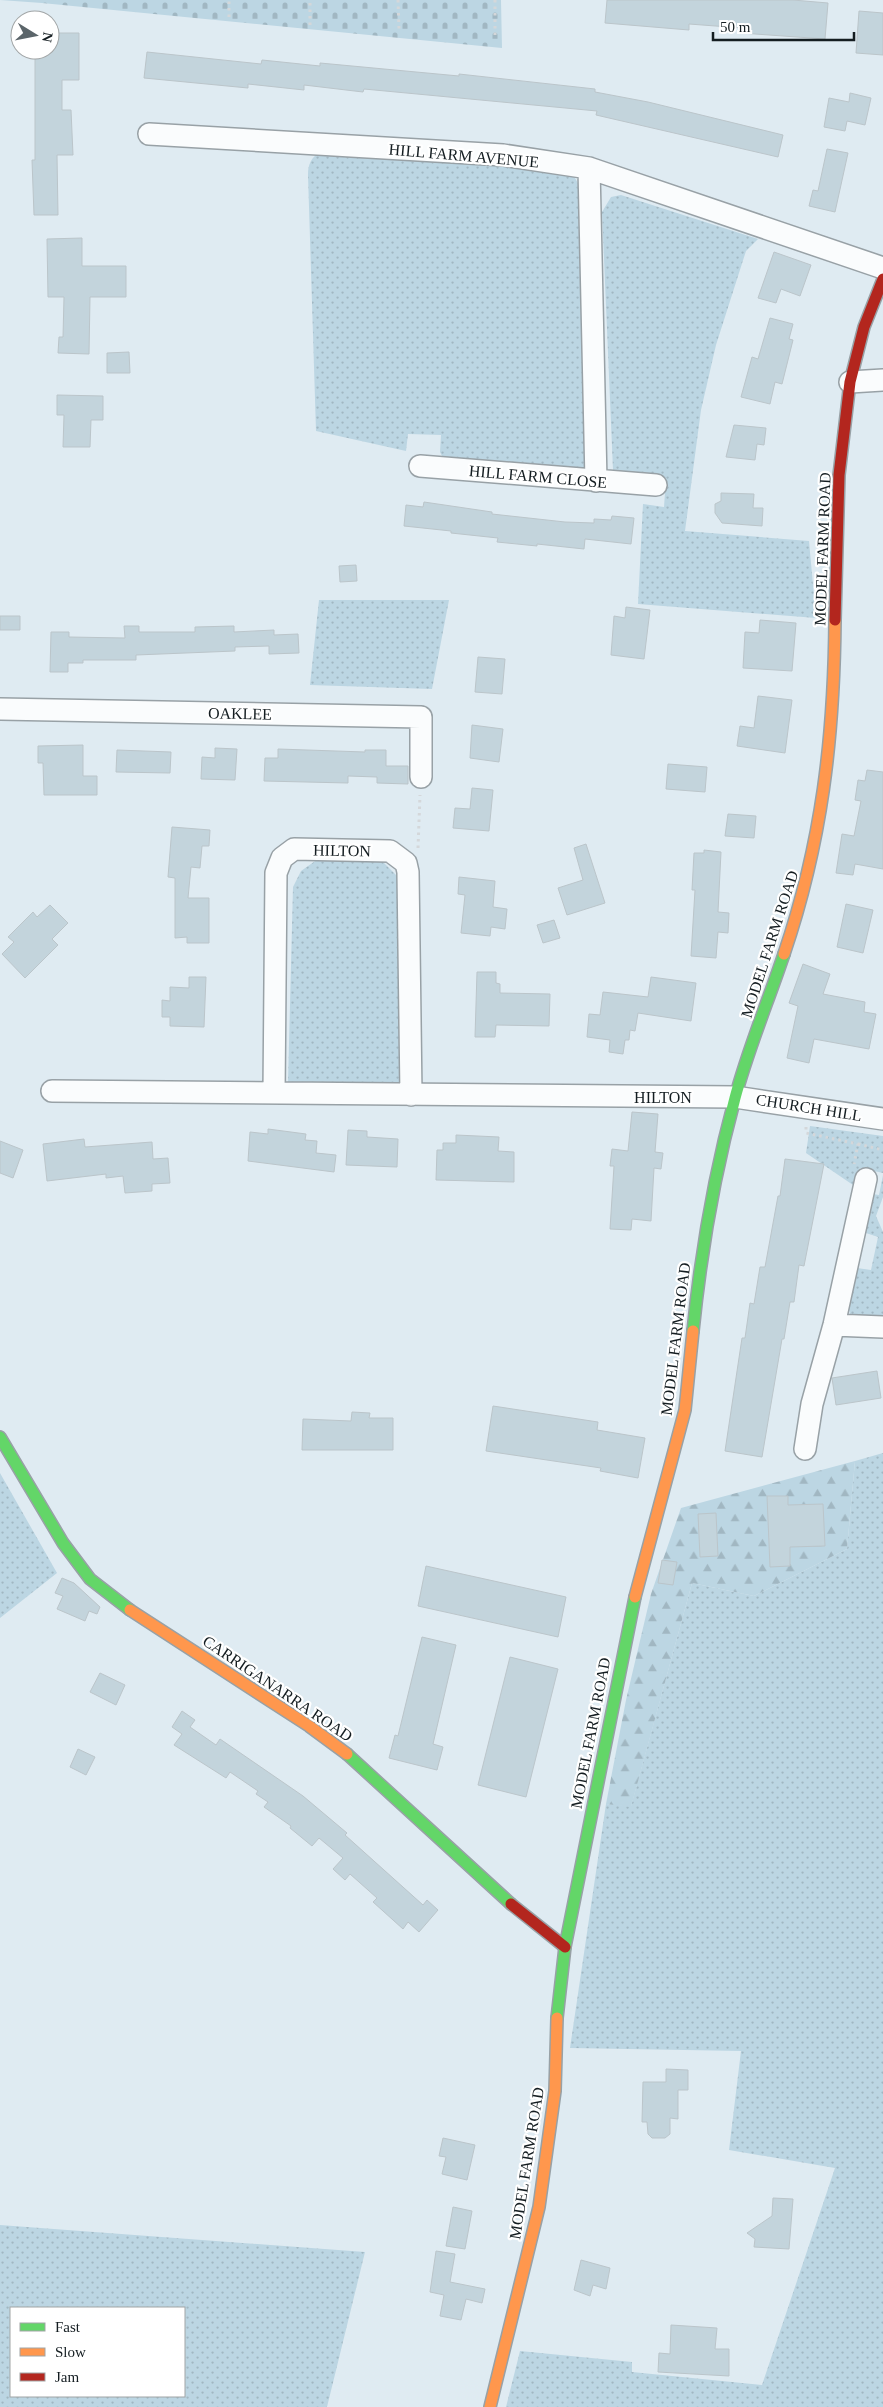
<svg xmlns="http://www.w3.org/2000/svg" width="883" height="2407" viewBox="0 0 883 2407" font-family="'Times New Roman',serif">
<defs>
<pattern id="grass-dots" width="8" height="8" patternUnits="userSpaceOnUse" patternTransform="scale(1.25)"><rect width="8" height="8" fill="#bcd6e3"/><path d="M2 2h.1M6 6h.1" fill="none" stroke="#a1b7c2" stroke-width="1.8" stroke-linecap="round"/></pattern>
<pattern id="forest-firs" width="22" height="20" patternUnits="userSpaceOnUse" patternTransform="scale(1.25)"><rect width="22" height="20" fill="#bcd6e3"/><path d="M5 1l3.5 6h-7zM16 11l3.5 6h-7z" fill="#a1b7c2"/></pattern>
<pattern id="cemetery-stones" width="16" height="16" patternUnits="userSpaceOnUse" patternTransform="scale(1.25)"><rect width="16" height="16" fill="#bcd6e3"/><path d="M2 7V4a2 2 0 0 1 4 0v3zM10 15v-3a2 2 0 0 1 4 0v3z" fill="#a1b7c2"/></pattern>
</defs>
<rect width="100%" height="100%" fill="#dfebf2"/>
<path fill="url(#grass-dots)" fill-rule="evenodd" d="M 322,151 L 569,172 L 575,178 L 579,185 L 588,452 L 584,467 L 571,471 L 443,458 L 440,452 L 441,435 L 408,434 L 406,451 L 316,431 L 308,175 C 308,164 311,157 322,151 Z
M 621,195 L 758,239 L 746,251 L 716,345 L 701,410 L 685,531 L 809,541 L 816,618 L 638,604 L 643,504 L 664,507 L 666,478 L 617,473 L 613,470 L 602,212 L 611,197 Z
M 319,600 L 449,600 L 432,689 L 310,685 Z
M 318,859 L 382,861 L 398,877 L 400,1084 L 288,1083 L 293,887 L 301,871 Z
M 810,1126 L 883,1136 L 883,1173 L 860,1168 L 856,1185 L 853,1185 L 806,1153 Z
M 883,1175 L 883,1197 L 876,1216 L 883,1232 L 883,1320 L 860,1321 L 850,1314 L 848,1305 L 857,1268 L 871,1270 L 878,1237 L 866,1233 L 873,1194 L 879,1195 Z
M 883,1453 L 883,2407 L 506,2407 L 520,2351 L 632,2362 L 632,2372 L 762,2385 L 835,2168 L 729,2150 L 741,2051 L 570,2048 L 606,1804 L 631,1806 L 692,1583 L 754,1596 L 847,1549 L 855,1461 Z
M 0,1473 L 57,1573 L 0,1618 Z
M 0,2225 L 365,2252 L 327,2407 L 0,2407 ZM 11,2308 L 184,2308 L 184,2396 L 11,2396 Z"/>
<path fill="url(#forest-firs)" d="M 855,1461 L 847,1549 L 754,1596 L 692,1583 L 631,1807 L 606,1804 L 626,1700 L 651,1594 L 681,1508 Z"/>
<path fill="url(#cemetery-stones)" d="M 0,0 L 501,0 L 502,48 L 42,3 Z"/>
<path fill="#c3d4dc" stroke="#bbc5ca" d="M 607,0 L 793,0 L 828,3 L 825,39 L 741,33 L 742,28 L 689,24 L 689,30 L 605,23 Z
M 859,11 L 883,13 L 883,55 L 856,53 Z
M 50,33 L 79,33 L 79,80 L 62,80 L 62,110 L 71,110 L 73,155 L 57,155 L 58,215 L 34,215 L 32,160 L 35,160 L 35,50 L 50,50 Z
M 147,52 L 261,64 L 262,60 L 320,66 L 320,63 L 459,76 L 459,74 L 595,89 L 595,92 L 648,102 L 783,135 L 778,157 L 596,115 L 597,111 L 364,89 L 363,92 L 304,85 L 304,90 L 248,84 L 248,88 L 144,78 Z
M 850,93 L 871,98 L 865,125 L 847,121 L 845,131 L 824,127 L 829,98 L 849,102 Z
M 827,149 L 848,153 L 835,212 L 809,206 L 813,190 L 818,191 Z
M 82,238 L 82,266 L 126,266 L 126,297 L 90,297 L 89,354 L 58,353 L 59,337 L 63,337 L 64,297 L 48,297 L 47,239 Z
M 774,252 L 811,265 L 800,296 L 781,289 L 776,303 L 758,298 Z
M 770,318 L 793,324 L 789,339 L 793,340 L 782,384 L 775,382 L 770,404 L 741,397 L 752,357 L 758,359 Z
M 129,352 L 130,373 L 107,373 L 107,353 Z
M 57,395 L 103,396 L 103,420 L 91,420 L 90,447 L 63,447 L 64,415 L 57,415 Z
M 734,425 L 766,428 L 764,445 L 757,444 L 755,460 L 726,457 Z
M 721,493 L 754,494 L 753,508 L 763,508 L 762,526 L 722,523 L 715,513 L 715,504 L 721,501 Z
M 424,502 L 492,512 L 492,514 L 565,522 L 594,523 L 594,519 L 611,520 L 612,516 L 634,518 L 631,544 L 585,539 L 584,549 L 537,544 L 537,546 L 497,542 L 498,538 L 451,533 L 451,531 L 404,526 L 406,505 L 423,507 Z
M 356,565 L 357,581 L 340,582 L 339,566 Z
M 626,607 L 650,610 L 644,659 L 611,655 L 614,616 L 625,618 Z
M 0,616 L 20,616 L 20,630 L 0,630 Z
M 760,620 L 796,623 L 792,671 L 743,668 L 745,632 L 759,633 Z
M 124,626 L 139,626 L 139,632 L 195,632 L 195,627 L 234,626 L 234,632 L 274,630 L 274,635 L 298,634 L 299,653 L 269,654 L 269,646 L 235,647 L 235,651 L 136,655 L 136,660 L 83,660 L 83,663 L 68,663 L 68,672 L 50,672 L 51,632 L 69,632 L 69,637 L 125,638 Z
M 478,657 L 505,659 L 502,694 L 475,692 Z
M 758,696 L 792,700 L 785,753 L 737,746 L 740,726 L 754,728 Z
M 472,725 L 503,729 L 499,762 L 470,758 Z
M 83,745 L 83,776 L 97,776 L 97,795 L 44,795 L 43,763 L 38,763 L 38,746 Z
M 215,748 L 237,749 L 235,780 L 201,779 L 202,757 L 215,758 Z
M 278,749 L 365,752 L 365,750 L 386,750 L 386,766 L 408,766 L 408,784 L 377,783 L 377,777 L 348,776 L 348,783 L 264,781 L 265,758 L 278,758 Z
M 117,750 L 171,752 L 170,773 L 116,772 Z
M 668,764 L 707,767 L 705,792 L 666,789 Z
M 867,770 L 883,772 L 883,869 L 855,864 L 853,875 L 836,873 L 842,834 L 854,836 L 861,801 L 855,800 L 858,780 L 865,781 Z
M 472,788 L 493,790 L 489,831 L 453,828 L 455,808 L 470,809 Z
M 728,814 L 756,816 L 754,838 L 725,836 Z
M 172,827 L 210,830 L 209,846 L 202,846 L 200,868 L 191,867 L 188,898 L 209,898 L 209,943 L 187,943 L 187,937 L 175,938 L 175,878 L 168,877 Z
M 586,844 L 605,903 L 567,915 L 558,888 L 583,880 L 574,848 Z
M 704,850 L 721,852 L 718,912 L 729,913 L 728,933 L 718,932 L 716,958 L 691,956 L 695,890 L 692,890 L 694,853 L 704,853 Z
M 459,877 L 495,881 L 493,907 L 507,909 L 505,929 L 491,927 L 490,936 L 461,933 L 465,895 L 458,894 Z
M 846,904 L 873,910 L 863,953 L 837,947 Z
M 50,905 L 68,923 L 52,939 L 58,945 L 25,978 L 2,954 L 14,942 L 8,937 L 33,912 L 37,917 Z
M 554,920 L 560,938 L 543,943 L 537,925 Z
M 803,964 L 830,974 L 823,994 L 865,1002 L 864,1012 L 876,1014 L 869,1049 L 814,1039 L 809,1063 L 787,1058 L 798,1006 L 789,1003 Z
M 477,972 L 496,972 L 496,983 L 500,984 L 500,993 L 550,994 L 549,1026 L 496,1025 L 495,1037 L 475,1037 Z
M 189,977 L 206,977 L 204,1027 L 170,1026 L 170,1017 L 162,1017 L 162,1000 L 170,1001 L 170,987 L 189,988 Z
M 651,977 L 696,983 L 691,1021 L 638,1013 L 635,1031 L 630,1030 L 629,1040 L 625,1040 L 623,1054 L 609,1052 L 610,1040 L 587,1037 L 589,1014 L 600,1015 L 603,992 L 648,997 Z
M 632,1112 L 658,1114 L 655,1152 L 663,1153 L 661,1169 L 654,1168 L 651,1221 L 632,1219 L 631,1230 L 610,1229 L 614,1166 L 610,1166 L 612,1149 L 628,1151 Z
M 268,1129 L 306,1134 L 305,1140 L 317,1141 L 316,1153 L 336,1155 L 334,1172 L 248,1161 L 250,1132 L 268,1134 Z
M 348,1130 L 367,1131 L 367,1137 L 398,1139 L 397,1167 L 346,1165 Z
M 456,1135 L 499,1137 L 498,1151 L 514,1152 L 514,1182 L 436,1180 L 437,1150 L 443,1150 L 443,1143 L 456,1143 Z
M 84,1139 L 85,1147 L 152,1142 L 153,1159 L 168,1158 L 170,1183 L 152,1184 L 152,1191 L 125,1193 L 123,1176 L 106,1178 L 106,1174 L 47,1181 L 43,1144 Z
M 0,1141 L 23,1150 L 13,1178 L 0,1173 Z
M 785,1159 L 824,1164 L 804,1266 L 799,1265 L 794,1302 L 790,1302 L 784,1339 L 782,1339 L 762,1457 L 725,1451 L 742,1338 L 745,1338 L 750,1303 L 754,1304 L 760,1267 L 765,1267 L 778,1196 L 780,1196 Z
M 877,1371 L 881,1398 L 836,1405 L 832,1378 Z
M 493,1406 L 598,1422 L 597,1430 L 645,1438 L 638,1478 L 600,1471 L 601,1468 L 486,1451 Z
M 352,1412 L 370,1413 L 369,1418 L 393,1418 L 393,1450 L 302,1450 L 303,1419 L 351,1421 Z
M 767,1496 L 788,1496 L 788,1505 L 823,1504 L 825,1546 L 790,1547 L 790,1566 L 770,1567 Z
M 716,1513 L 718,1556 L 700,1557 L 698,1514 Z
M 662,1560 L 677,1562 L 673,1585 L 658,1583 Z
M 426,1566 L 566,1597 L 558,1637 L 418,1606 Z
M 62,1578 L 74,1583 L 100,1607 L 97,1614 L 89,1611 L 85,1621 L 57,1609 L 63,1596 L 55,1593 Z
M 422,1637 L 456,1645 L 433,1744 L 443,1747 L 437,1770 L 389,1758 L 395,1735 L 398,1736 Z
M 510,1657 L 558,1669 L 526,1797 L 478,1785 Z
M 100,1673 L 125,1685 L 116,1705 L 90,1692 Z
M 182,1711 L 195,1720 L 190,1727 L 216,1745 L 220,1739 L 303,1796 L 347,1833 L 345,1835 L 423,1905 L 427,1900 L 438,1910 L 419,1932 L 408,1922 L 403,1929 L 373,1902 L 377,1898 L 350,1874 L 345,1880 L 333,1869 L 343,1858 L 319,1838 L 312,1846 L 290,1828 L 291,1826 L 264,1807 L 268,1802 L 256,1794 L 258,1791 L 230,1772 L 226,1778 L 174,1745 L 182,1734 L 172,1727 Z
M 78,1749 L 95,1757 L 86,1775 L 70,1767 Z
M 666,2069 L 688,2070 L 688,2090 L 678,2090 L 678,2119 L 670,2118 L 670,2134 L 665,2138 L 652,2138 L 648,2134 L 647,2122 L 642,2122 L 643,2082 L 666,2082 Z
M 443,2138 L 475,2145 L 467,2180 L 442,2174 L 446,2157 L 439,2156 Z
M 773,2198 L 793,2199 L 789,2249 L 754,2247 L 755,2239 L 747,2233 L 772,2216 Z
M 453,2207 L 472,2211 L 465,2249 L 446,2246 Z
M 436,2251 L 455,2254 L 450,2282 L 485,2289 L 482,2303 L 466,2299 L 461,2320 L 440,2316 L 444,2295 L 430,2292 Z
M 581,2260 L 610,2268 L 606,2289 L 593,2285 L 590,2296 L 574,2290 Z
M 671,2325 L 717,2328 L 715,2349 L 729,2349 L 729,2376 L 658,2372 L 659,2353 L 670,2354 Z"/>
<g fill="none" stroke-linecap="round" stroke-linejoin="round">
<defs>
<path id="street" d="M 149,134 L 503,155 L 589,168 L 883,268
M 589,168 L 596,481
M 850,382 L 883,380
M 420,466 L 656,485
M 0,709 L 421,717 L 421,777
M 52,1091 L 735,1097 L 883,1119
M 274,1093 L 276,873 L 282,858 L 294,849 L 390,851 L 406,863 L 408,872 L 411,1095
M 834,1325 L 883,1327
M 805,1449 L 812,1404 L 834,1325 L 866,1179"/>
<path id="fast" d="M 693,1331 C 701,1252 714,1175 735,1098 C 748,1049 768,1002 784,954
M 0,1437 L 63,1543 L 90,1579 L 130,1610
M 347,1754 L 511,1904
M 557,2018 L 565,1947 L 635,1597"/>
<path id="slow" d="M 784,954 C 822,842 834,738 835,620
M 635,1597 L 685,1410 L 693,1331
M 130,1610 L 309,1726 L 347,1754
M 490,2407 L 539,2207 L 555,2091 L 557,2018"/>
<path id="jam" d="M 835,620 L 839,475 L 850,382 L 864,327 L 883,279
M 511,1904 L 565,1947"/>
</defs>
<use href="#street" stroke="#98a1a6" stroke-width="24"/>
<use href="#fast" stroke="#98a1a6" stroke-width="14"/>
<use href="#slow" stroke="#98a1a6" stroke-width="14"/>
<use href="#jam" stroke="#98a1a6" stroke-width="14"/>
<path stroke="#d4d7da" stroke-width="3" stroke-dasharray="2.5 4" stroke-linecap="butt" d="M 398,0 L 399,29
M 495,0 L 495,37
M 229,17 L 229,0
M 310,25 L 310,0
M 418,848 L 420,795
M 806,1127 L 806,1133 L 858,1144 L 854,1164
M 858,1144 L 883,1150"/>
<use href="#street" stroke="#fafcfd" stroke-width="21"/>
<use href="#fast" stroke="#63d668" stroke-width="11"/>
<use href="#slow" stroke="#ff974d" stroke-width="11"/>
<use href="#jam" stroke="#b3261e" stroke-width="11"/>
</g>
<g text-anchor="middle" stroke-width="4.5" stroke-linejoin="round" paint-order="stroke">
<g font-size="16" fill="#141d21" stroke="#fff">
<text transform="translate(464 155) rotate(5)" y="6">HILL FARM AVENUE</text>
<text transform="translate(538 476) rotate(5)" y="6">HILL FARM CLOSE</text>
<text transform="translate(822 549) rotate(-88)" y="6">MODEL FARM ROAD</text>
<text transform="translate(240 713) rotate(1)" y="6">OAKLEE</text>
<text transform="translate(342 850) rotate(1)" y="6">HILTON</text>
<text transform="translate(769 944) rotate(-72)" y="6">MODEL FARM ROAD</text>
<text x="663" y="1103">HILTON</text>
<text transform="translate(809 1107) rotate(9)" y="6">CHURCH HILL</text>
<text transform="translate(675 1339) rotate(-83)" y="6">MODEL FARM ROAD</text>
<text transform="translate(278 1688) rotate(34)" y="6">CARRIGANARRA ROAD</text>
<text transform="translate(590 1733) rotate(-79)" y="6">MODEL FARM ROAD</text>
<text transform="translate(526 2163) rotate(-81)" y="6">MODEL FARM ROAD</text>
</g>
</g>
<rect x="10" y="2307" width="175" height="90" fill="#ffffff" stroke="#a1a5a6"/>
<rect x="20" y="2323" width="25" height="8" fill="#63d668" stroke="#a1a5a6"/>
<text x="55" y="2332" font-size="15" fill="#141d21">Fast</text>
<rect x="20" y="2348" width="25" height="8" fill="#ff974d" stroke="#a1a5a6"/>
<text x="55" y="2357" font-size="15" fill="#141d21">Slow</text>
<rect x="20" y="2373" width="25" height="8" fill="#b3261e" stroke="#a1a5a6"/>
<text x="55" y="2382" font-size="15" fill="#141d21">Jam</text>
<g transform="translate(35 35) rotate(100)"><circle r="24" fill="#ffffff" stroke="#a1a5a6"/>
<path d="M0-4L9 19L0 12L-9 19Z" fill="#5b656a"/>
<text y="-8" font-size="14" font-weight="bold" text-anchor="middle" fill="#141d21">N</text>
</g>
<path d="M713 32v8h141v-8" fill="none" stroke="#141d21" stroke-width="2.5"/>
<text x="720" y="32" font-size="15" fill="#141d21" stroke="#ffffff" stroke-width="4" paint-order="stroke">50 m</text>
</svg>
